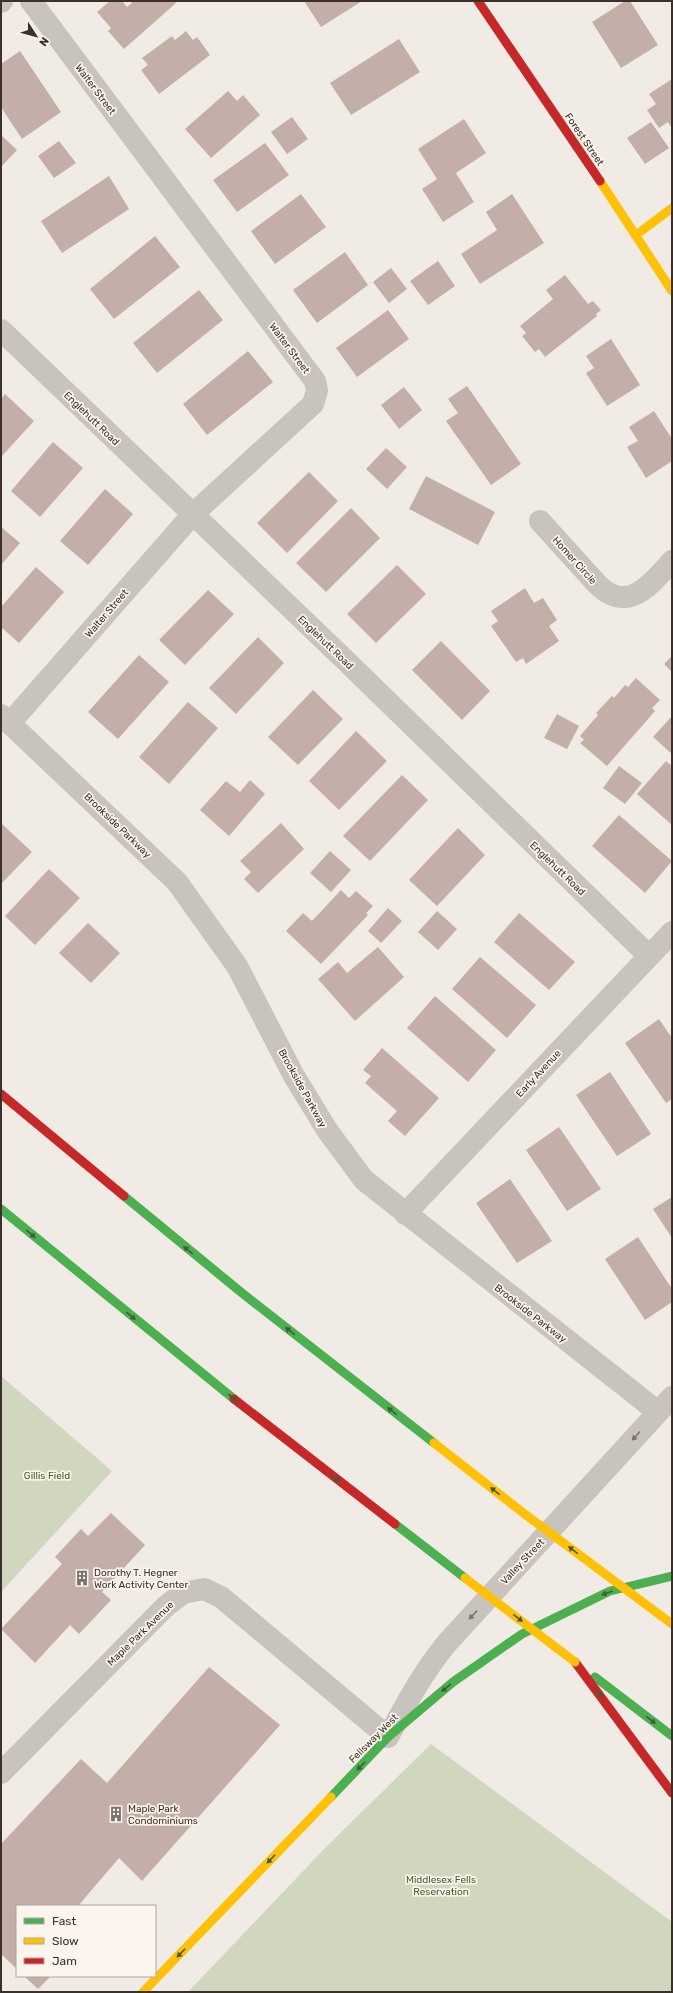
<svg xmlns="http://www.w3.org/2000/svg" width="673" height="1993" viewBox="0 0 673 1993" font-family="Rubik,sans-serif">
<rect width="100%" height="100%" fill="#f0ebe5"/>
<path fill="#d1d6bf" d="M 1,1376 L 112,1471 L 1,1592 Z
M 431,1744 L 672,1922 L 672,1992 L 188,1992 L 325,1848 Z"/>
<path fill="#c3afa7" d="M 110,1 L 122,1 L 127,7 L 132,3 L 130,1 L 174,1 L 176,3 L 124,49 L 108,31 L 111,28 L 97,12 Z
M 304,1 L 362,1 L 321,27 Z
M 625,1 L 630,1 L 658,45 L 621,68 L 592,22 Z
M 186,31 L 193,40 L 197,37 L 210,55 L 159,94 L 141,70 L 148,65 L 142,58 L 172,36 L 175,40 Z
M 399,39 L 420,72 L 351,115 L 330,83 Z
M 20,51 L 61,112 L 22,139 L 1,107 L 1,64 Z
M 672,79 L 672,128 L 668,122 L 659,128 L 647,110 L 656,104 L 649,94 Z
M 228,91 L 237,101 L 243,95 L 260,115 L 211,158 L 185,129 Z
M 292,117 L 308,139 L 287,154 L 271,132 Z
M 464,119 L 486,153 L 456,173 L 474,202 L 443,222 L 422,189 L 437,179 L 418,149 Z
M 651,122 L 669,148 L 645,164 L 627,138 Z
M 1,135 L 17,150 L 1,167 Z
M 59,141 L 76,163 L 54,178 L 38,156 Z
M 265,143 L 289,175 L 237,212 L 213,180 Z
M 109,176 L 129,209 L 62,253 L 41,221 Z
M 301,194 L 326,227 L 275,264 L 251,231 Z
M 512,194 L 544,243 L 480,284 L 461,254 L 497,230 L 486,212 Z
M 155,236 L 180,267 L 114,319 L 90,289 Z
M 345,252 L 368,285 L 317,323 L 293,290 Z
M 438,261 L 455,286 L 428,305 L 410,281 Z
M 391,268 L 407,289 L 389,303 L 373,282 Z
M 565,275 L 588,304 L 593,301 L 601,310 L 596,314 L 597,316 L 545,357 L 539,349 L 535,352 L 522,336 L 526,333 L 520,326 L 553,299 L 546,290 Z
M 199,290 L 223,320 L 157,373 L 133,343 Z
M 388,310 L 409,339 L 357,377 L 336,348 Z
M 611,339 L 640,385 L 607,406 L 586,373 L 594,368 L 586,356 Z
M 248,351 L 273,382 L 207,435 L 183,404 Z
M 467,386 L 521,464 L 491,485 L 446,421 L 458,413 L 448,399 Z
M 404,387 L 422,410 L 399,429 L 381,405 Z
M 5,394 L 34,421 L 1,457 L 1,399 Z
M 654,411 L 672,439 L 672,461 L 646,478 L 627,447 L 638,441 L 629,427 Z
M 53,442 L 83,468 L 40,517 L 11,491 Z
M 386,448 L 407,467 L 387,489 L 366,469 Z
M 309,472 L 338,501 L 287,553 L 257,523 Z
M 426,476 L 495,512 L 478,545 L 409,509 Z
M 105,489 L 133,514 L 88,565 L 60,541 Z
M 351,508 L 380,538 L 326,592 L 296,563 Z
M 1,527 L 20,543 L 1,565 Z
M 397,565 L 426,594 L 376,643 L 347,614 Z
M 36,567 L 64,592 L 19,643 L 1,627 L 1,607 Z
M 525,588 L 534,603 L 543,598 L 557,620 L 549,626 L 559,641 L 526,664 L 523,658 L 516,662 L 491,626 L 498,621 L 491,611 Z
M 208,590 L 234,614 L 185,665 L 159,640 Z
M 258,637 L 284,663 L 236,714 L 209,688 Z
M 441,641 L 490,691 L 462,720 L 412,670 Z
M 139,655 L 169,682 L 118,739 L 88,712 Z
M 672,656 L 672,672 L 664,664 Z
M 636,678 L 660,700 L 652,708 L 655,711 L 607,766 L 580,743 L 584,740 L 580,736 L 598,715 L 596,713 L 612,696 L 614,698 L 625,685 L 628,687 Z
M 313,690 L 343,719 L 298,765 L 268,737 Z
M 188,702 L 218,728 L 169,784 L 139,757 Z
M 557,714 L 579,726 L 567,749 L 544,738 Z
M 672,716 L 672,754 L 653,737 Z
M 356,731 L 387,761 L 339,810 L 309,781 Z
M 666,761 L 672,766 L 672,825 L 637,794 Z
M 619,766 L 642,783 L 625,804 L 603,788 Z
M 402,775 L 428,800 L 370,861 L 343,836 Z
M 250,780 L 265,794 L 229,836 L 200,810 L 226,781 L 240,792 Z
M 619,815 L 672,861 L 645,893 L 592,846 Z
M 1,823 L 32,852 L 1,884 Z
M 281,823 L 304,849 L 258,893 L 244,879 L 251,872 L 240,861 Z
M 458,828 L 485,855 L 437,906 L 409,880 Z
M 330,851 L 351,870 L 331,892 L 310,873 Z
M 49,869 L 80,898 L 35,945 L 5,916 Z
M 341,890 L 349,898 L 356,891 L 373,906 L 366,913 L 368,915 L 321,964 L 286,931 L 303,913 L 312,921 Z
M 388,908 L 402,921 L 381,943 L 368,931 Z
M 437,911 L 457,929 L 438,950 L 418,932 Z
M 519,913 L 575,962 L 549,990 L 494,942 Z
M 88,923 L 120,953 L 91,983 L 59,953 Z
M 378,947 L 404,977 L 355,1021 L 318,979 L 338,962 L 347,973 Z
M 480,957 L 536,1005 L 507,1038 L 452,989 Z
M 435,996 L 496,1050 L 468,1082 L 407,1028 Z
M 659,1019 L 672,1038 L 672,1099 L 666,1103 L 625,1043 Z
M 382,1048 L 439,1098 L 405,1136 L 388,1121 L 397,1111 L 365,1083 L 371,1076 L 363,1070 Z
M 610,1072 L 651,1134 L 617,1156 L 576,1095 Z
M 559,1127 L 601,1189 L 567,1211 L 526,1150 Z
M 510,1179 L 552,1241 L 517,1263 L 476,1203 Z
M 672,1197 L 672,1238 L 653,1209 Z
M 638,1237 L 672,1289 L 672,1302 L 645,1320 L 605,1259 Z
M 111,1513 L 145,1545 L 102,1592 L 111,1600 L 79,1634 L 70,1625 L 35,1663 L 1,1629 L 62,1564 L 55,1557 L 81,1529 L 88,1536 Z
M 209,1667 L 280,1725 L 142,1881 L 119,1858 L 78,1906 L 17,1906 L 17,1969 L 1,1954 L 1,1844 L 81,1759 L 107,1783 Z
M 24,1976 L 51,1976 L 38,1989 Z"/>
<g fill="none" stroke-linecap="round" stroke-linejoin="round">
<path stroke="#c9c3be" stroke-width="22" d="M 1,2 L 2,1
M 1,330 L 343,658 L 649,956
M 540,521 L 597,584 C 628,615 651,584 672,561
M 1,715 L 177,882 L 237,966 L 294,1076 L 327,1130 L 364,1180 L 658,1412
M 10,723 L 193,514 L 313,404 L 317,391 L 315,381 L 31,1
M 405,1214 L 672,932
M 1,1773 L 166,1606 L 183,1593 L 204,1589 L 221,1597 L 388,1737 C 406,1704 423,1672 447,1643 L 672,1397"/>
<path stroke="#4caf50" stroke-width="9" d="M 124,1196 L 242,1293 L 434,1443
M 1,1209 L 234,1399
M 395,1524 L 465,1578
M 595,1677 L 672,1736
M 331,1797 L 388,1737 L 453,1682 L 522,1634 L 610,1591 L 672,1576"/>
<path stroke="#ffc107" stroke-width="9" d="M 600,181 L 672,291
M 636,235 L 672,208
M 434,1443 L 526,1515
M 143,1992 L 331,1797"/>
<path stroke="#c62828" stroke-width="9" d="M 478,1 L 600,181
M 1,1094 L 124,1196
M 234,1399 L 395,1524
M 575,1662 L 672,1793"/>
<path stroke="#ffc107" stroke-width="9" d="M 526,1515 L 672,1624
M 465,1578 L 575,1662"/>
</g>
<defs><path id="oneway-solid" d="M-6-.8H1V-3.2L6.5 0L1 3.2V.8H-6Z"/></defs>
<g fill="#415c38">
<use href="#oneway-solid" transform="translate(31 1234) rotate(40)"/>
<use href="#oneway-solid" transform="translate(188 1250) rotate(-141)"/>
<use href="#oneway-solid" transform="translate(131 1316) rotate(39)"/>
<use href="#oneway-solid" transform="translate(290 1331) rotate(-142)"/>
<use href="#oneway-solid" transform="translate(233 1398) rotate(39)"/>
<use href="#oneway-solid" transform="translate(392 1411) rotate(-142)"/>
<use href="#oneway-solid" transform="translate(335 1478) rotate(38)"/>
<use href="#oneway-solid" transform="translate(495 1491) rotate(-142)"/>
<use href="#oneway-solid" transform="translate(573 1550) rotate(-143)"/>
<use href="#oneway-solid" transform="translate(607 1593) rotate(160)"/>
<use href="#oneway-solid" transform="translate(518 1618) rotate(37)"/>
<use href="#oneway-solid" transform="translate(446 1688) rotate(141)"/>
<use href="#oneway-solid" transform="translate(599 1693) rotate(54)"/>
<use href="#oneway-solid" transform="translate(651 1720) rotate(37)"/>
<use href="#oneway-solid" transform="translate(361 1766) rotate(134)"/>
<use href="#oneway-solid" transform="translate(271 1859) rotate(134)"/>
<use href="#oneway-solid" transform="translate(181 1953) rotate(134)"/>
</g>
<g fill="#7b726d">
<use href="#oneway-solid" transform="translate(636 1436) rotate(132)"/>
<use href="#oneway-solid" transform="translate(473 1615) rotate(133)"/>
</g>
<defs>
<symbol id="building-bare" viewBox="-9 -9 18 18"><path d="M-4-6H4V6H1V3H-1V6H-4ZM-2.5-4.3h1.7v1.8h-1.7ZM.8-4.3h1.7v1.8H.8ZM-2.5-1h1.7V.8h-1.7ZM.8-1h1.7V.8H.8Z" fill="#7a716c" stroke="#fbf5ee" stroke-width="2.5" paint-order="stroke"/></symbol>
</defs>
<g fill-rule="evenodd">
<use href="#building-bare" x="71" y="1567" width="22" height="22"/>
<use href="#building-bare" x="105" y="1803" width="22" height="22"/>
</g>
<g text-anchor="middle" stroke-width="3.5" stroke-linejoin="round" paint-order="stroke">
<g font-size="10" fill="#3b302b" stroke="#fbf5ee">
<text transform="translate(96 89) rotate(53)" y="4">Walter Street</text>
<text transform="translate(585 139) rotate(56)" y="4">Forest Street</text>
<text transform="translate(290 348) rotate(53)" y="4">Walter Street</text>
<text transform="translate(92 418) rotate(44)" y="4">Englehutt Road</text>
<text transform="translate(575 560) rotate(48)" y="4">Homer Circle</text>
<text transform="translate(106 613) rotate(-49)" y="4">Walter Street</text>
<text transform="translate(326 642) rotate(44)" y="4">Englehutt Road</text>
<text transform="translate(118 825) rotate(44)" y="4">Brookside Parkway</text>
<text transform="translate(558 868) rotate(44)" y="4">Englehutt Road</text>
<text transform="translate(538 1073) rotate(-47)" y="4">Early Avenue</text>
<text transform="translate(303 1088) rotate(61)" y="4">Brookside Parkway</text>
<text transform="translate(531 1313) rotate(38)" y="4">Brookside Parkway</text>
<text transform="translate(522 1561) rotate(-47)" y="4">Valley Street</text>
<text transform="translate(140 1633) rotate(-44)" y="4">Maple Park Avenue</text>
<text transform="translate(373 1738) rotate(-45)" y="4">Fellsway West</text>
</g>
<g font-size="10" fill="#4a5a2e" stroke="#fbf5ee">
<text x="47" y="1479">Gillis Field</text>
<text x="441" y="1883">Middlesex Fells<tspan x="441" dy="12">Reservation</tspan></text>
</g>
<g font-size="10" fill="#3b302b" stroke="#fbf5ee" text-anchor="start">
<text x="94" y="1576">Dorothy T. Hegner<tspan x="94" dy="12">Work Activity Center</tspan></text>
<text x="128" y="1812">Maple Park<tspan x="128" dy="12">Condominiums</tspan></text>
</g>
</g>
<rect width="673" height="1993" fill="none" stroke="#3b302b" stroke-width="4"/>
<rect x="16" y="1905" width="140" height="72" fill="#fbf5ee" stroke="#aea6a0"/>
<rect x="24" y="1918" width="20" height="6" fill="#4caf50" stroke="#aea6a0"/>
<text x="52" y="1925" font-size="12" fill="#3b302b">Fast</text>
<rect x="24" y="1938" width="20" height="6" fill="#ffc107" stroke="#aea6a0"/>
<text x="52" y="1945" font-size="12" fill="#3b302b">Slow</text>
<rect x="24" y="1958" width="20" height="6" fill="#c62828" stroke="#aea6a0"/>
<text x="52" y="1965" font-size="12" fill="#3b302b">Jam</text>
<g transform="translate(36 36) rotate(126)" stroke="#fbf5ee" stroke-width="3" paint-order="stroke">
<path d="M0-3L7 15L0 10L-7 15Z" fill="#3b302b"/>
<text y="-6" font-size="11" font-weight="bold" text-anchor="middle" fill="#3b302b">N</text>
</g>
</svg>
